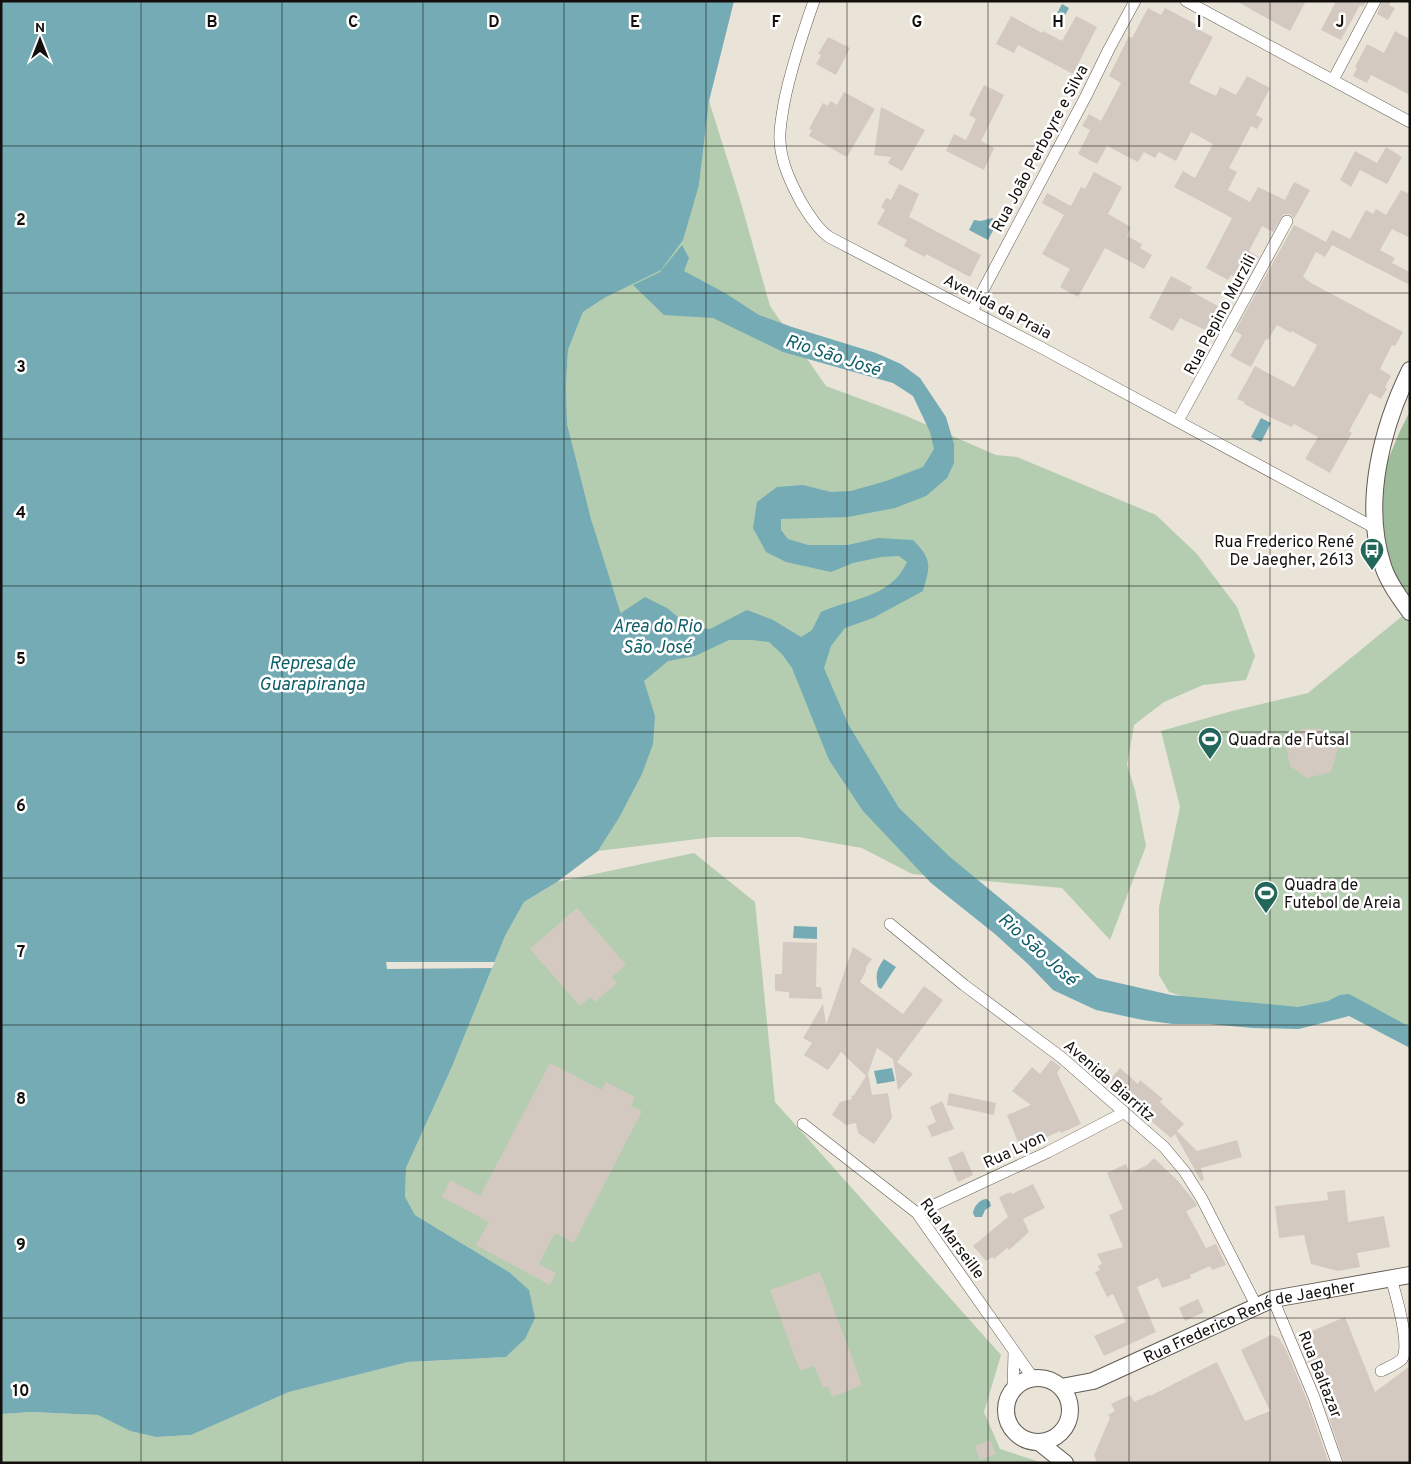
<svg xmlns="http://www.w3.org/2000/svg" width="1411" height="1464" viewBox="0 0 1411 1464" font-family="Overpass,sans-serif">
<rect width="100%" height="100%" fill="#eae3d8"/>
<path fill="#b4cdb0" d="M 709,101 L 739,196 L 770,306 L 826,386 L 904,415 L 996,455 L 1017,457 L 1156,515 L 1197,554 L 1237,607 L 1255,656 L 1246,680 L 1203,685 L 1164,702 L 1134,725 L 1127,765 L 1135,790 L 1146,846 L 1110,940 L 1062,888 L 912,874 L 862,848 L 799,837 L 714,837 L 598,851 L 629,799 L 647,691 L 636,663 L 602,556 L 583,492 L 567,424 L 566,385 L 568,350 L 583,312 L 606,297 L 699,185 Z
M 1406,613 L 1410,618 L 1410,1035 L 1348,1000 L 1313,1010 L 1195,1000 L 1169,992 L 1159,975 L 1159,907 L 1180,807 L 1161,731 L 1232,711 L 1308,693 Z
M 694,853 L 755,902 L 775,1102 L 1001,1355 L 984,1412 L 1000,1449 L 1043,1463 L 1,1463 L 1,1414 L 31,1412 L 98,1415 L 130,1431 L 156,1437 L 191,1435 L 289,1392 L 408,1362 L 506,1357 L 525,1339 L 509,1272 L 415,1215 L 405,1198 L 406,1168 L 451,1069 L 505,936 L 524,902 L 557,882 Z"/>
<path fill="#9dbc99" d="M 1410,411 L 1410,597 L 1391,568 L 1380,545 L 1379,497 L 1388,460 L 1400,431 Z"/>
<path fill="#74abb4" d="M 1,1 L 734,1 L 709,101 L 699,185 L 683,240 L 661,270 L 606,297 L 583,312 L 568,350 L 566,385 L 567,424 L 591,519 L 625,627 L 621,613 L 645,597 L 667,608 L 690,627 L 710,629 L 747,610 L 773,620 L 801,637 L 812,630 L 821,612 C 852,598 891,598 907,562 L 899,556 L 881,557 L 853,563 L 831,572 L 786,562 L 766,552 L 753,528 L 757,502 L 777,487 L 803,485 L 831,492 L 851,491 L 886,481 L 923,467 L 934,449 L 930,432 L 913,396 L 893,383 L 783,352 L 713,318 L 664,315 L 633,285 L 660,272 L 682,245 L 689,258 L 684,271 L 725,293 L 759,315 L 792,327 L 876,353 L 901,364 L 920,378 L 946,417 L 954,444 L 954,463 L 947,478 L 926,496 L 895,508 L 848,517 L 781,519 L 781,530 L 788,539 L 808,545 L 848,545 L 878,538 L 913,540 C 933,560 930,566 923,591 L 873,618 L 845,628 L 831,646 L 824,668 L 848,724 L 899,808 L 950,857 L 1097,978 L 1171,995 L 1298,1007 L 1328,1001 L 1340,995 L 1349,994 L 1410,1027 L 1410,1048 L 1349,1016 L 1299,1029 L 1253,1028 L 1209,1024 L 1173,1024 L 1143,1020 L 1096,1010 L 1053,990 L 1028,964 L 995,934 L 931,883 L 863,811 L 829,760 L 792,668 L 782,654 L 769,642 L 752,640 L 729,640 L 695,656 L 668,661 L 644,681 L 655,716 L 653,744 L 642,774 L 620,816 L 598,851 L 557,882 L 524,902 L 505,936 L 451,1069 L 406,1168 L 405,1197 L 415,1215 L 509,1272 L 529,1290 L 535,1318 L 525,1339 L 506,1357 L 408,1362 L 289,1392 L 191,1435 L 156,1437 L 130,1431 L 98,1415 L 31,1412 L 1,1414 Z
M 1062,4 L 1069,8 L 1061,23 L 1054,19 Z
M 992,218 L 998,221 L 988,240 L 969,230 L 974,220 L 981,221 Z
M 1261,418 L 1271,423 L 1261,442 L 1251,437 Z
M 794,926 L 817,927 L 817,939 L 793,938 Z
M 884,959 L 896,967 L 881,989 L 878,987 C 875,974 877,969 884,959 Z
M 892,1068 L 895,1081 L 877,1084 L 874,1071 Z
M 987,1199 L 990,1202 L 991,1206 L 985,1210 L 982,1217 L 975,1217 L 973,1213 C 974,1206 980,1199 987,1199 Z"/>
<path fill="#eae3d8" d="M 386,962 L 495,962 L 492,968 L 387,969 Z"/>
<path fill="#d4c9c1" d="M 1236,1 L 1306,1 L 1290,31 Z
M 1336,1 L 1366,1 L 1363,7 L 1360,5 L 1341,40 L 1321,30 Z
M 1382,1 L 1391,1 L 1389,5 L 1395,8 L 1388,20 L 1377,14 Z
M 1148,8 L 1161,15 L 1165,8 L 1197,25 L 1195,28 L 1213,37 L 1189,83 L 1216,96 L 1220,87 L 1236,95 L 1247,76 L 1270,88 L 1256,115 L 1263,119 L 1257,129 L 1251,126 L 1229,168 L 1237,172 L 1228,190 L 1250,202 L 1258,187 L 1285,200 L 1294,182 L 1310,190 L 1294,219 L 1290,214 L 1284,214 L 1273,232 L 1262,226 L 1249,251 L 1259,257 L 1249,275 L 1242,271 L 1238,279 L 1231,275 L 1228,280 L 1206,268 L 1232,218 L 1174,187 L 1183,171 L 1195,178 L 1213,144 L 1191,132 L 1176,161 L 1159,152 L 1155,158 L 1144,152 L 1138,162 L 1107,146 L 1097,164 L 1078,154 L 1090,130 L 1082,126 L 1089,114 L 1101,121 L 1121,83 L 1109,76 L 1129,36 L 1132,38 Z
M 1011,16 L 1042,33 L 1043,31 L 1062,41 L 1076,16 L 1097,27 L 1073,74 L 1018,45 L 1014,53 L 996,44 Z
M 1395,31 L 1410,39 L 1410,95 L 1371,75 L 1367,83 L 1353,76 L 1357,68 L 1355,67 L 1367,44 L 1384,53 Z
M 828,37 L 850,48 L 836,75 L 816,64 L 821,55 L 818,54 Z
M 984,85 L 1004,95 L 981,141 L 994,148 L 984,170 L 946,151 L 954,134 L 966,140 L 976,119 L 969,115 Z
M 844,92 L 875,109 L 847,157 L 809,136 L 812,130 L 809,129 L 823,103 L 828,106 L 830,101 L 837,105 Z
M 881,107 L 925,130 L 902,171 L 888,163 L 891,157 L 874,155 Z
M 1386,147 L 1402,157 L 1387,184 L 1360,170 L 1351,187 L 1340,180 L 1355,151 L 1377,163 Z
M 1094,172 L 1122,187 L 1108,214 L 1131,227 L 1127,236 L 1142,244 L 1140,248 L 1152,255 L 1144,269 L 1105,248 L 1078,297 L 1060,287 L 1070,269 L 1042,254 L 1064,215 L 1042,203 L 1047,193 L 1071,206 L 1081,187 L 1085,189 Z
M 899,184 L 919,194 L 909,217 L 981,255 L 970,277 L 926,254 L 925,257 L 904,246 L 907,240 L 877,224 L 885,210 L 881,207 L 886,198 L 891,200 Z
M 1401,190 L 1410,194 L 1410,238 L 1392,229 L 1380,250 L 1395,258 L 1392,263 L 1410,272 L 1410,285 L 1326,242 L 1332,230 L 1350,239 L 1366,210 L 1373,214 L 1376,209 L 1386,215 Z
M 1294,225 L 1332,245 L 1325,257 L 1316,252 L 1303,277 L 1311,283 L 1403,332 L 1395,346 L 1392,345 L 1380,369 L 1391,376 L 1385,387 L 1387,389 L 1381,399 L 1370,393 L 1349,431 L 1352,433 L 1330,473 L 1305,459 L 1318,437 L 1294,424 L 1292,427 L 1276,420 L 1244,404 L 1245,402 L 1237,399 L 1255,366 L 1294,387 L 1317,345 L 1292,331 L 1291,333 L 1277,325 L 1268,340 L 1266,339 L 1251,367 L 1230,356 L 1242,335 L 1235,331 Z
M 1171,276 L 1192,287 L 1190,291 L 1218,306 L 1213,315 L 1222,320 L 1215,333 L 1206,328 L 1205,330 L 1180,318 L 1173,331 L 1149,318 Z
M 1301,729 L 1322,729 L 1338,749 L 1331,772 L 1307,778 L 1290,766 L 1286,745 Z
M 577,908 L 626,965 L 612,977 L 617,983 L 595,1002 L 590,997 L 580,1006 L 530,949 Z
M 783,942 L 817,943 L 816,987 L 821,987 L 822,999 L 789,998 L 789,992 L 775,991 L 775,974 L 782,974 Z
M 853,947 L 872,959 L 866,967 L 866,971 L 860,982 L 903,1014 L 924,986 L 943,1000 L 897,1062 L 877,1048 L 868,1073 L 872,1095 L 888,1093 L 892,1118 L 874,1144 L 858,1133 L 856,1123 L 846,1125 L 832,1115 L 840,1102 L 852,1099 L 851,1096 L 854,1095 L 866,1076 L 841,1052 L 828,1070 L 804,1055 L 812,1043 L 803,1038 L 823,1004 L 826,1025 Z
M 893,1059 L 913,1074 L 898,1090 Z
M 1051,1060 L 1061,1067 L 1057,1073 L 1081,1124 L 1061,1133 L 1060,1131 L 1032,1144 L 1034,1147 L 1022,1152 L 1007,1115 L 1031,1105 L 1012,1091 L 1032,1067 L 1040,1074 Z
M 550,1063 L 602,1090 L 606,1082 L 635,1097 L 631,1106 L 642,1111 L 574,1243 L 555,1233 L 539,1264 L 556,1273 L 550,1285 L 476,1245 L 489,1222 L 442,1197 L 450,1180 L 480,1196 Z
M 1120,1068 L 1138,1084 L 1140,1080 L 1163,1099 L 1160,1102 L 1184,1124 L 1177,1131 L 1197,1151 L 1237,1140 L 1242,1157 L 1201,1168 L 1204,1180 L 1201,1181 L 1175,1134 L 1171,1138 L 1136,1108 L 1138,1106 L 1109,1081 Z
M 949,1093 L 996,1103 L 994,1115 L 947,1105 Z
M 942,1101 L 954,1129 L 932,1137 L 927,1126 L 936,1122 L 930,1107 Z
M 963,1151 L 973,1175 L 958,1182 L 948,1158 Z
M 1154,1158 L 1178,1181 L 1196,1203 L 1197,1206 L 1186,1211 L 1206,1248 L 1216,1244 L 1226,1265 L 1212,1270 L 1210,1266 L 1190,1275 L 1191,1278 L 1162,1288 L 1158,1278 L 1137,1287 L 1156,1332 L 1104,1356 L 1094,1336 L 1126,1322 L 1113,1294 L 1107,1297 L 1095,1272 L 1100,1270 L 1098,1266 L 1102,1264 L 1097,1254 L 1123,1247 L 1109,1215 L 1123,1209 L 1107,1173 L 1126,1164 L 1130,1173 L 1147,1165 Z
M 1033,1184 L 1045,1208 L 1023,1219 L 1029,1232 L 1009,1250 L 1007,1248 L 994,1259 L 992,1257 L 986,1261 L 973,1246 L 1008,1217 L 999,1197 L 1011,1192 L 1012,1194 Z
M 1345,1190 L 1348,1222 L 1384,1216 L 1390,1247 L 1357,1253 L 1360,1267 L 1338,1271 L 1311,1264 L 1304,1235 L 1279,1238 L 1275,1206 L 1328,1200 L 1327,1192 Z
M 820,1272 L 862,1385 L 832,1397 L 828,1386 L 823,1388 L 814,1366 L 800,1371 L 770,1290 Z
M 1198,1299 L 1204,1312 L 1185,1321 L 1179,1308 Z
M 1345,1317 L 1375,1392 L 1410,1366 L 1410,1463 L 1344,1463 L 1321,1394 L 1298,1339 L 1299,1333 L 1311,1329 L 1312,1331 Z
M 1271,1335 L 1279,1338 L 1287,1352 L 1307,1400 L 1329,1463 L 1097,1463 L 1094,1455 L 1110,1418 L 1108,1415 L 1115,1411 L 1111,1404 L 1130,1395 L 1134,1402 L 1149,1395 L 1150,1396 L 1217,1362 L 1245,1421 L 1270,1411 L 1241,1350 Z
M 990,1440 L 996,1454 L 980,1460 L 975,1446 Z"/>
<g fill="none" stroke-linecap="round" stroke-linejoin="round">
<defs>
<path id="minor" d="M 814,1 C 802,35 791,68 784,103 C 782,116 779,129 780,141 C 781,163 791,183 801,202 C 809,215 817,228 829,237 L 1042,348 L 1375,528
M 1186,1 L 1410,122
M 1333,80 L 1375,1
M 972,311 L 1086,96 L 1109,49 L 1135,1
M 1178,421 L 1287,221
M 890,924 L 964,985 L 1061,1057 L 1164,1147 L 1185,1172 L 1202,1199 L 1256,1305
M 803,1124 L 917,1213 L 1033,1378
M 917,1213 L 1048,1152 L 1123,1113
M 1273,1299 L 1314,1397 L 1337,1463
M 1381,1371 C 1387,1368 1397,1364 1402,1359 C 1411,1345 1396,1296 1391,1278
M 1013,1390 L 1014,1351"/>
<g id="secondary">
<path d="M 1410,370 C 1382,427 1362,503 1383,566 C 1388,582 1400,598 1410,612"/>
<circle cx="1038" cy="1410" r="32"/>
<path id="s1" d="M 1061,1387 L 1093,1381 L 1273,1299 L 1410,1275"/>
<path d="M 1040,1443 L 1065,1463"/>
</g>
</defs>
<use href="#minor" stroke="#605a51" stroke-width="12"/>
<use href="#secondary" stroke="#605a51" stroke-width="18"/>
<use href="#minor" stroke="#fff" stroke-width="11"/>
<use href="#secondary" stroke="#fff" stroke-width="16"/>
</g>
<path fill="none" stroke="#120f0c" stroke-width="1" stroke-opacity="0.55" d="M 141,1 L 141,1463M 282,1 L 282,1463M 423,1 L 423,1463M 564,1 L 564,1463M 706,1 L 706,1463M 847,1 L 847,1463M 988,1 L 988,1463M 1129,1 L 1129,1463M 1270,1 L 1270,1463M 1,146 L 1410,146M 1,293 L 1410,293M 1,439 L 1410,439M 1,586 L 1410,586M 1,732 L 1410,732M 1,878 L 1410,878M 1,1025 L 1410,1025M 1,1171 L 1410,1171M 1,1318 L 1410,1318"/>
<defs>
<symbol id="bus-pin" viewBox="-11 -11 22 30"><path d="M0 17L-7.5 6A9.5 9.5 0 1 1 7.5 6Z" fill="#22675a" stroke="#fff"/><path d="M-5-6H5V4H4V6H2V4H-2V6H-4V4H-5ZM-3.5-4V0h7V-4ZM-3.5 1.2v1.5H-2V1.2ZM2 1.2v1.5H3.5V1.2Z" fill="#fff"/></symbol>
<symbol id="stadium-pin" viewBox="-11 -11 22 30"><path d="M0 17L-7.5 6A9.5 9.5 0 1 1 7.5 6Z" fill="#22675a" stroke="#fff"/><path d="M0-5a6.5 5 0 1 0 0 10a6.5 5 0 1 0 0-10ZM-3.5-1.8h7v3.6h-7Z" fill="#fff"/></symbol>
</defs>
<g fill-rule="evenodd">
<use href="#bus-pin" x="1358" y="536" width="28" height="38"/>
<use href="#stadium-pin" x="1196" y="725" width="28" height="38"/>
<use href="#stadium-pin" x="1252" y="879" width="28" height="38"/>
</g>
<g text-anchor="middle" stroke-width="5" stroke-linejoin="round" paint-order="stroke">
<g font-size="16" fill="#120f0c" stroke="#fff">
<text transform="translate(1039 148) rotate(-62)" y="6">Rua João Perboyre e Silva</text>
<text transform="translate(998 306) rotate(28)" y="6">Avenida da Praia</text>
<text transform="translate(1219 314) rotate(-62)" y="6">Rua Pepino Murzili</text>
<text transform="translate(1110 1080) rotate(41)" y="6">Avenida Biarritz</text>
<text transform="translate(1014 1149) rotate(-25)" y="6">Rua Lyon</text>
<text transform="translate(953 1238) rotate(53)" y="6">Rua Marseille</text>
<text dy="6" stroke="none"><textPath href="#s1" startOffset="201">Rua Frederico René de Jaegher</textPath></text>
<text transform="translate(1321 1374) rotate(68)" y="6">Rua Baltazar</text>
</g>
<g font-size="16" fill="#120f0c" stroke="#fff" text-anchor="start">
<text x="1354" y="547" text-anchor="end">Rua Frederico René<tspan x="1354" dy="18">De Jaegher, 2613</tspan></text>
<text x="1228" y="745">Quadra de Futsal</text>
<text x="1284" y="890">Quadra de<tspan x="1284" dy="18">Futebol de Areia</tspan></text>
</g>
<g font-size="18" font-style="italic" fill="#0e5e67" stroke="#fff">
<text transform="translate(833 355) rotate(18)" y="6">Rio São José</text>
<text x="657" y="632">Area do Rio<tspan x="657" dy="21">São José</tspan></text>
<text x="312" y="669">Represa de<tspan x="312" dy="21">Guarapiranga</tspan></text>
<text transform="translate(1038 949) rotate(42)" y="6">Rio São José</text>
</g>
</g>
<g font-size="16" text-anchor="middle" font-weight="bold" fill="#120f0c" stroke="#fff" stroke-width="5" stroke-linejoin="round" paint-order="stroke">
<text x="212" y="27">B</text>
<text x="353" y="27">C</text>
<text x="494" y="27">D</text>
<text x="635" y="27">E</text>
<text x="776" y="27">F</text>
<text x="917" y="27">G</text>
<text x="1058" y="27">H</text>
<text x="1199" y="27">I</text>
<text x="1340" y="27">J</text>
<text x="21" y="225">2</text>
<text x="21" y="372">3</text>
<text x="21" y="518">4</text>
<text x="21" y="664">5</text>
<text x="21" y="811">6</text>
<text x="21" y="957">7</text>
<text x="21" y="1104">8</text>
<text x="21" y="1250">9</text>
<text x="21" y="1396">10</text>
</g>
<rect width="1411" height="1464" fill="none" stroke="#120f0c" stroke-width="5"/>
<g transform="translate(40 40)" stroke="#ffffff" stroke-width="4" paint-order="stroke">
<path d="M0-4L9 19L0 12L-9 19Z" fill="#120f0c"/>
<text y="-8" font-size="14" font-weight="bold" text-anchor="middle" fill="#120f0c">N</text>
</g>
</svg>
